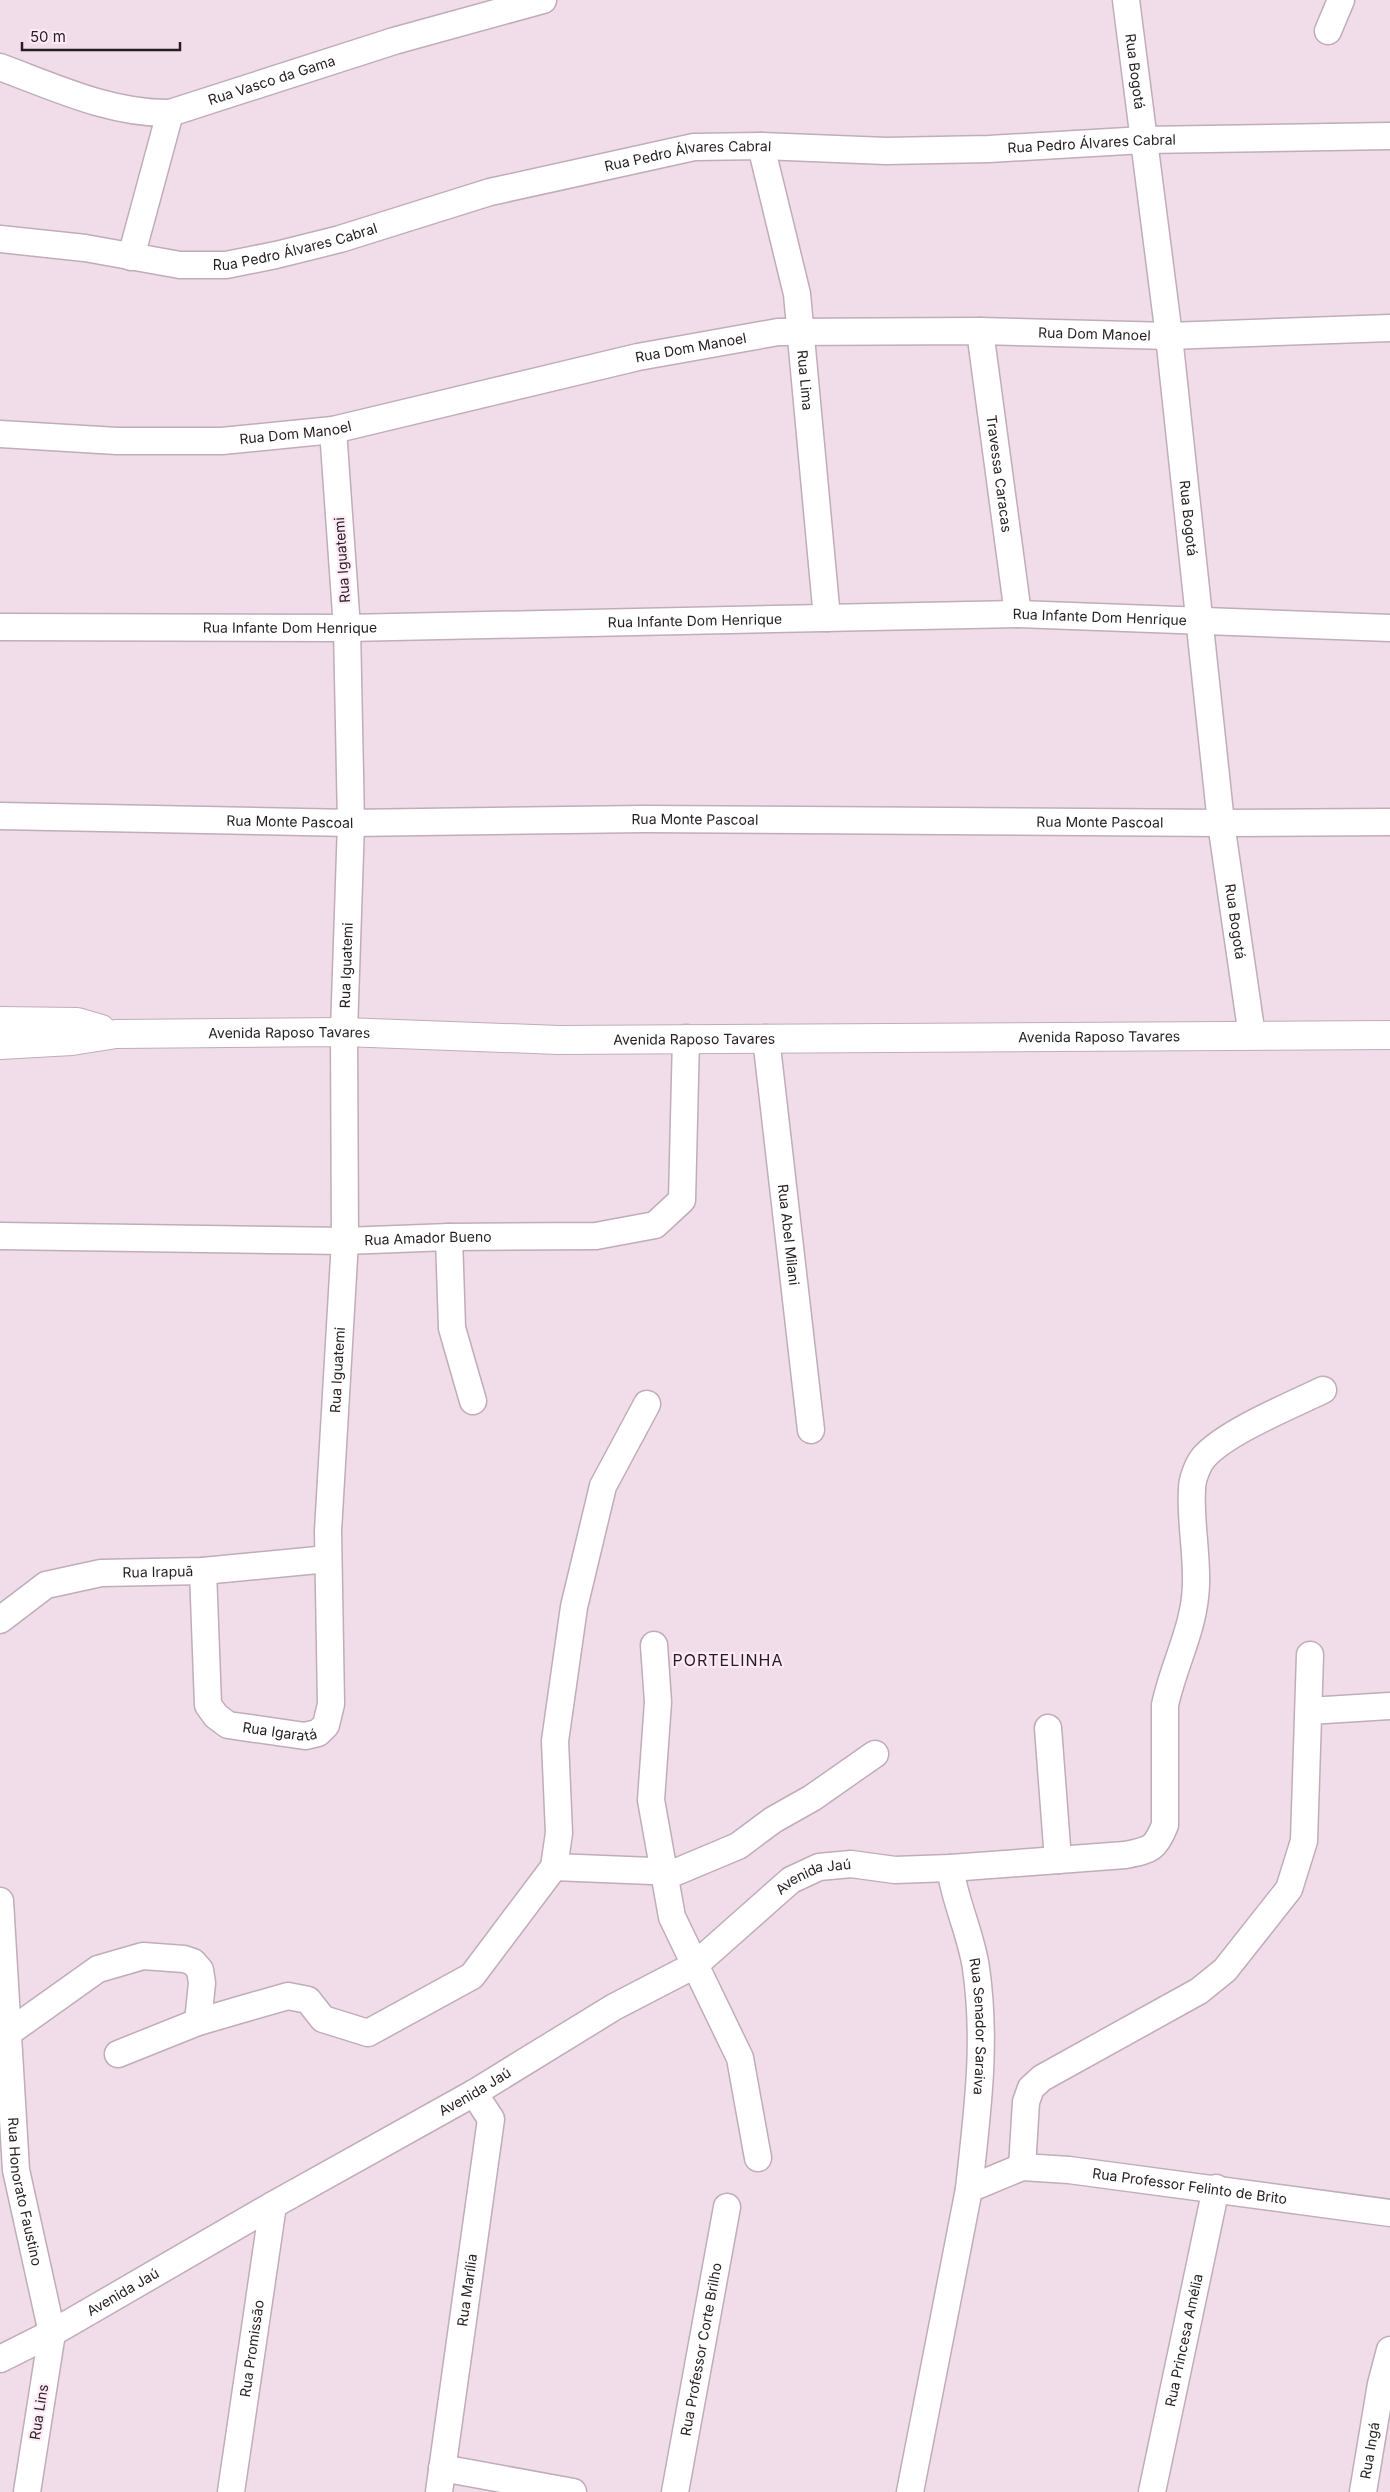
<svg xmlns="http://www.w3.org/2000/svg" width="1390" height="2492" viewBox="0 0 1390 2492" font-family="Inter,sans-serif">
<rect width="100%" height="100%" fill="#f1dce9"/>
<g fill="none" stroke-linecap="round" stroke-linejoin="round">
<defs>
<g id="minor">
<path id="s1" d="M 1126,0 L 1169,336 L 1221,823 L 1252,1036"/>
<path d="M 1328,31 L 1341,0"/>
<path id="s2" d="M 0,67 C 54,87 111,114 170,113 L 394,41 L 543,0"/>
<path id="s3" d="M 761,146 L 797,294 L 827,618"/>
<path id="s4" d="M 0,239 L 85,248 L 180,265 L 226,265 L 276,255 L 340,239 L 490,192 L 694,147 L 761,146 L 886,151 L 989,149 L 1144,140 L 1390,136"/>
<path d="M 131,257 L 170,113"/>
<path id="s5" d="M 980,331 L 1018,614"/>
<path id="s6" d="M 0,434 L 117,441 L 222,441 L 333,430 L 638,357 L 778,332 L 980,331 L 1169,336 L 1390,328"/>
<path id="s7" d="M 0,627 L 347,628 L 1018,614 L 1390,628"/>
<path id="s8" d="M 0,816 L 351,823 L 644,819 L 1221,823 L 1390,822"/>
<path id="s9" d="M 766,1038 L 811,1430"/>
<path id="s10" d="M 0,1236 L 345,1241 L 449,1237 L 596,1236 L 655,1225 L 682,1200 L 686,1038"/>
<path d="M 449,1237 L 452,1328 L 473,1401"/>
<path id="s11" d="M 203,1571 L 208,1705 L 216,1716 L 228,1725 L 305,1736 L 318,1733 L 326,1725 L 331,1704 L 328,1531 L 345,1241 L 344,1032 L 351,823 L 347,628 L 333,430"/>
<path id="s12" d="M 0,1620 L 46,1585 L 101,1573 L 203,1571 L 328,1559"/>
<path d="M 654,1645 L 658,1702 L 651,1800 L 672,1917 L 740,2058 L 758,2158"/>
<path d="M 1309,1711 L 1390,1706"/>
<path d="M 1048,1728 L 1058,1860"/>
<path d="M 554,1867 L 676,1872 L 738,1846 L 773,1820 L 812,1798 L 875,1754"/>
<path id="s13" d="M 950,1868 C 955,1902 971,1934 976,1968 C 987,2045 977,2113 969,2189"/>
<path id="s14" d="M 0,1901 L 16,2170 L 52,2333 L 27,2492"/>
<path d="M 8,2033 L 98,1969 L 143,1956 L 184,1959 L 193,1962 L 200,1970 L 202,1983 L 198,2022"/>
<path d="M 118,2054 L 198,2022 L 246,2008 L 288,1996 L 308,2000 L 323,2019 L 368,2033 L 472,1976 L 554,1867 L 559,1833 L 555,1741 L 574,1607 L 603,1486 L 647,1404"/>
<path d="M 1022,2167 L 1026,2102 L 1031,2088 L 1042,2078 L 1199,1991 L 1225,1970 L 1289,1889 L 1304,1841 L 1310,1655"/>
<path id="s15" d="M 0,2359 L 52,2333 L 273,2205 L 474,2093 L 614,2007 L 695,1965 L 791,1880 L 819,1867 L 851,1864 L 895,1870 L 950,1868 L 1125,1855 C 1150,1850 1155,1850 1165,1825 L 1165,1705 C 1174,1663 1195,1628 1196,1584 C 1197,1552 1190,1520 1192,1489 C 1192,1479 1198,1464 1204,1457 C 1226,1432 1292,1405 1323,1390"/>
<path d="M 442,2468 L 573,2492"/>
<path id="s16" d="M 231,2492 L 273,2205"/>
<path id="s17" d="M 439,2492 L 491,2119 L 474,2093"/>
<path id="s18" d="M 675,2492 L 727,2207"/>
<path id="s19" d="M 910,2492 L 969,2189 L 1022,2167 L 1069,2170 L 1390,2213"/>
<path id="s20" d="M 1152,2492 L 1216,2188"/>
<path id="s21" d="M 1363,2492 L 1381,2384 L 1390,2350"/>
</g>
<g id="major">
<path d="M 0,1021 L 77,1022 L 101,1029"/>
<path id="s22" d="M 0,1045 L 72,1041 L 116,1034 L 344,1032 L 559,1040 L 1390,1035"/>
</g>
</defs>
<use href="#minor" stroke="#c0adb9" stroke-width="29"/>
<use href="#major" stroke="#c0adb9" stroke-width="30"/>
<use href="#minor" stroke="#fff" stroke-width="26"/>
<use href="#major" stroke="#fff" stroke-width="28"/>
</g>
<g text-anchor="middle" stroke-width="4.5" stroke-linejoin="round" paint-order="stroke">
<g font-size="14" fill="#251e22" stroke="#fee9f6">
<text dy="5" stroke="none"><textPath href="#s1" startOffset="72">Rua Bogotá</textPath></text>
<text dy="5" stroke="none"><textPath href="#s2" startOffset="284">Rua Vasco da Gama</textPath></text>
<text dy="5" stroke="none"><textPath href="#s4" startOffset="1109">Rua Pedro Álvares Cabral</textPath></text>
<text dy="5" stroke="none"><textPath href="#s4" startOffset="704">Rua Pedro Álvares Cabral</textPath></text>
<text dy="5" stroke="none"><textPath href="#s4" startOffset="299">Rua Pedro Álvares Cabral</textPath></text>
<text dy="5" stroke="none"><textPath href="#s6" startOffset="1106">Rua Dom Manoel</textPath></text>
<text dy="5" stroke="none"><textPath href="#s6" startOffset="701">Rua Dom Manoel</textPath></text>
<text dy="5" stroke="none"><textPath href="#s3" startOffset="239">Rua Lima</textPath></text>
<text dy="5" stroke="none"><textPath href="#s6" startOffset="296">Rua Dom Manoel</textPath></text>
<text dy="5" stroke="none"><textPath href="#s5" startOffset="144">Travessa Caracas</textPath></text>
<text dy="5" stroke="none"><textPath href="#s1" startOffset="522">Rua Bogotá</textPath></text>
<text transform="translate(342 560) rotate(-94)" y="5">Rua Iguatemi</text>
<text dy="5" stroke="none"><textPath href="#s7" startOffset="1100">Rua Infante Dom Henrique</textPath></text>
<text dy="5" stroke="none"><textPath href="#s7" startOffset="695">Rua Infante Dom Henrique</textPath></text>
<text dy="5" stroke="none"><textPath href="#s7" startOffset="290">Rua Infante Dom Henrique</textPath></text>
<text dy="5" stroke="none"><textPath href="#s8" startOffset="695">Rua Monte Pascoal</textPath></text>
<text dy="5" stroke="none"><textPath href="#s8" startOffset="290">Rua Monte Pascoal</textPath></text>
<text dy="5" stroke="none"><textPath href="#s8" startOffset="1100">Rua Monte Pascoal</textPath></text>
<text dy="5" stroke="none"><textPath href="#s1" startOffset="928">Rua Bogotá</textPath></text>
<text dy="5" stroke="none"><textPath href="#s11" startOffset="1026">Rua Iguatemi</textPath></text>
<text dy="5" stroke="none"><textPath href="#s22" startOffset="290">Avenida Raposo Tavares</textPath></text>
<text dy="5" stroke="none"><textPath href="#s22" startOffset="1100">Avenida Raposo Tavares</textPath></text>
<text dy="5" stroke="none"><textPath href="#s22" startOffset="695">Avenida Raposo Tavares</textPath></text>
<text dy="5" stroke="none"><textPath href="#s9" startOffset="198">Rua Abel Milani</textPath></text>
<text dy="5" stroke="none"><textPath href="#s10" startOffset="428">Rua Amador Bueno</textPath></text>
<text dy="5" stroke="none"><textPath href="#s11" startOffset="621">Rua Iguatemi</textPath></text>
<text dy="5" stroke="none"><textPath href="#s12" startOffset="171">Rua Irapuã</textPath></text>
<text dy="5" stroke="none"><textPath href="#s11" startOffset="215">Rua Igaratá</textPath></text>
<text dy="5" stroke="none"><textPath href="#s15" startOffset="950">Avenida Jaú</textPath></text>
<text dy="5" stroke="none"><textPath href="#s13" startOffset="162">Rua Senador Saraiva</textPath></text>
<text dy="5" stroke="none"><textPath href="#s15" startOffset="545">Avenida Jaú</textPath></text>
<text dy="5" stroke="none"><textPath href="#s19" startOffset="535">Rua Professor Felinto de Brito</textPath></text>
<text dy="5" stroke="none"><textPath href="#s14" startOffset="292">Rua Honorato Faustino</textPath></text>
<text dy="5" stroke="none"><textPath href="#s17" startOffset="204">Rua Marília</textPath></text>
<text dy="5" stroke="none"><textPath href="#s15" startOffset="140">Avenida Jaú</textPath></text>
<text dy="5" stroke="none"><textPath href="#s20" startOffset="155">Rua Princesa Amélia</textPath></text>
<text dy="5" stroke="none"><textPath href="#s16" startOffset="145">Rua Promissão</textPath></text>
<text dy="5" stroke="none"><textPath href="#s18" startOffset="145">Rua Professor Corte Brilho</textPath></text>
<text transform="translate(39 2412) rotate(-81)" y="5">Rua Lins</text>
<text dy="5" stroke="none"><textPath href="#s21" startOffset="42">Rua Ingá</textPath></text>
</g>
<g font-size="16" letter-spacing="1" fill="#251e22" stroke="#fee9f6">
<text x="728" y="1666">PORTELINHA</text>
</g>
</g>
<path d="M22 42v8h158v-8" fill="none" stroke="#251e22" stroke-width="2.5"/>
<text x="30" y="42" font-size="15" fill="#251e22" stroke="#fee9f6" stroke-width="4" paint-order="stroke">50 m</text>
</svg>
